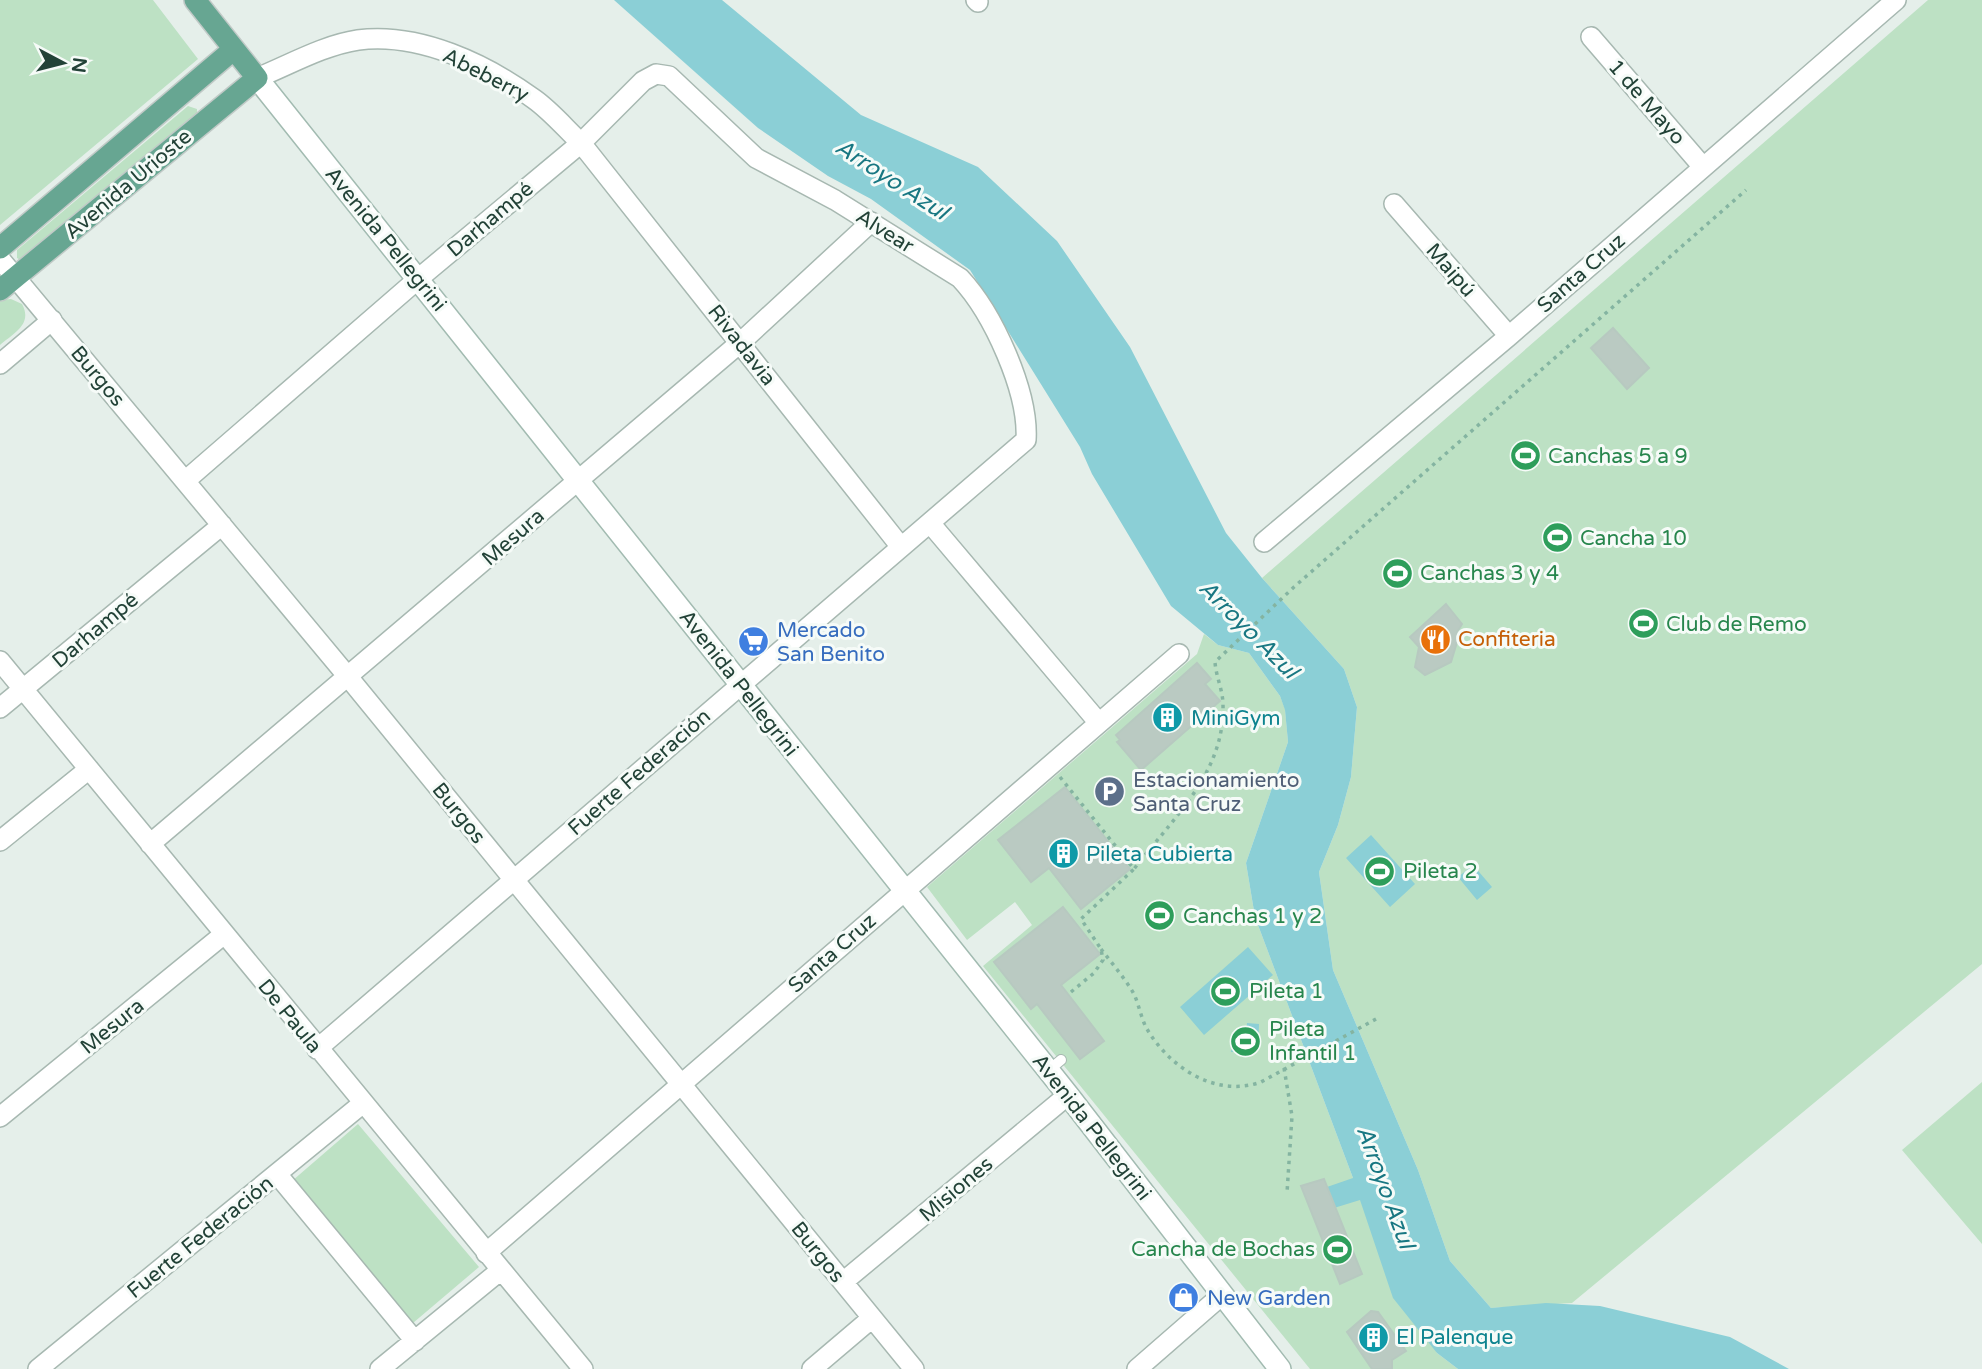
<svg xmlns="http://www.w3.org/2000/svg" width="1982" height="1369" viewBox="0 0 1982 1369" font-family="'Varela Round',sans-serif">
<rect width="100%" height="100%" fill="#e5efea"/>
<path fill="#bde1c4" d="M 0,0 L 153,0 L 198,59 L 0,225 Z
M 1928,0 L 1982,0 L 1982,964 L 1572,1303 L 1491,1308 L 1450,1261 L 1418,1170 L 1333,970 L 1319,872 L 1338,825 L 1351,777 L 1357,707 L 1344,669 L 1262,578 Z
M 188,106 L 197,109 L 197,118 L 22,261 L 17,258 L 17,250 Z
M 11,299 L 22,304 C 33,324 14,333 0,345 L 0,300 Z
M 1204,634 L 1218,645 L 1249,653 L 1280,696 L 1285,709 L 1288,742 L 1246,863 L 1255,917 L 1353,1178 L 1437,1353 L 1458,1369 L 1310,1369 L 983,966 L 1032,925 L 1015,902 L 967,940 L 927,887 L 1197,654 Z
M 1982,1082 L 1982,1244 L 1902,1150 Z
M 358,1124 L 479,1267 L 413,1323 L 292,1181 Z"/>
<path fill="#8bcfd6" d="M 614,0 L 722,0 L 861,115 L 978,167 L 1057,241 L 1130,347 L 1226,533 L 1262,578 L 1344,669 L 1357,707 L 1351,777 L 1338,825 L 1319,872 L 1333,970 L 1418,1170 L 1450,1261 L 1491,1308 L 1546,1303 L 1600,1306 L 1730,1337 L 1789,1369 L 1458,1369 L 1437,1353 L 1393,1298 L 1360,1200 L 1334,1208 L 1327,1187 L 1353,1178 L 1255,917 L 1246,863 L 1288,742 L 1285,710 L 1280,696 L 1249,653 L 1218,645 L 1171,606 L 1092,474 L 1080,447 L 970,270 L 871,199 L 828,176 L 758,128 Z
M 1371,835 L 1415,884 L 1390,907 L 1346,858 Z
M 1473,865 L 1492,887 L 1477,900 L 1458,877 Z
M 1248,947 L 1273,975 L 1204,1035 L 1180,1007 Z
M 1247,1023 L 1259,1024 L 1258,1049 L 1231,1052 L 1235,1033 L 1246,1034 Z"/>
<path fill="#bacac2" stroke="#b7c9c0" stroke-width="2" d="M 1613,328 L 1649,368 L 1627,389 L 1591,348 Z
M 1446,604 L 1462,624 L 1457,632 L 1457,642 L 1451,662 L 1425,675 L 1415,667 L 1419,647 L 1410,637 Z
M 1197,663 L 1211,679 L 1205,684 L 1220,701 L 1141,770 L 1117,742 L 1120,740 L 1116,735 Z
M 1065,787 L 1130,869 L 1081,909 L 1049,868 L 1031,882 L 998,840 Z
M 1063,907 L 1100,954 L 1061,985 L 1104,1041 L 1080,1059 L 1037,1004 L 1031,1009 L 994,962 Z
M 1324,1179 L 1362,1274 L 1340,1284 L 1301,1186 Z
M 1371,1311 L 1378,1312 L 1406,1351 L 1392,1360 L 1392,1369 L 1372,1369 L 1347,1332 Z"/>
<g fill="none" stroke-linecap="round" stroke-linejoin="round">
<defs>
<path id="service" d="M 1049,1070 L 1061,1060"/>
<path id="minor" d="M 976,0 L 978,2
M 1591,37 L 1703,167
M 257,78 C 289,65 324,45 358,40 C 419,32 486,64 534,99 C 551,111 566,129 581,143 L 901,547
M 1394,204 L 1509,336
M 0,259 L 349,678 L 914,1369
M 0,364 L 52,320
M 185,481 L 418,279 L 581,143 L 643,81 L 656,74 L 669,76 L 756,158 L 835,200 L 960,278 C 993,313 1029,392 1026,440 L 317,1049
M 930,523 L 1099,723
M 1264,542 L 1509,336 L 1896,0
M 0,661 L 583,1369
M 0,708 L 222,525
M 0,841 L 89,769
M 150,844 L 741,342 L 871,222
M 0,1117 L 223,935
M 277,1174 L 415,1341
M 486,1253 L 1179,654
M 843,1282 L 1068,1095
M 38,1369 L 362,1104
M 380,1369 L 501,1270
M 812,1369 L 872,1318
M 1137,1369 L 1222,1295"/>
<path id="secondary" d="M 257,78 L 1068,1095 L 1280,1369"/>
<path id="primary" d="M 0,248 L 234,49
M 0,290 L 257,78 L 195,0"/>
</defs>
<use href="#service" stroke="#a7b8b1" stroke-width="12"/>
<use href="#minor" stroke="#a7b8b1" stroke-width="22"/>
<use href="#secondary" stroke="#a2bbb1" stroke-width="24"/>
<use href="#primary" stroke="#c1cac7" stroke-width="24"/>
<path stroke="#84b4a1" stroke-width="3.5" stroke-dasharray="3.5 5" stroke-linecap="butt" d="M 1060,777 L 1134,869 C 1172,819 1225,773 1223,705 C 1223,690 1216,677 1215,662 L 1294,587 L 1746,190
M 1101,949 C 1111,962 1122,975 1131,989 C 1139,1001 1140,1017 1147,1029 C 1170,1068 1216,1098 1261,1082 L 1376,1019
M 1071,992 L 1094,973 L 1103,960 L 1101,949 L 1081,919 L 1134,869
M 1284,1068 L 1292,1116 L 1287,1193"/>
<use href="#service" stroke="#fff" stroke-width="10"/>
<use href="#minor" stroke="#fff" stroke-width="19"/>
<use href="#secondary" stroke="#fff" stroke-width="21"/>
<use href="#primary" stroke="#67a692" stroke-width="21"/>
</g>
<defs>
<symbol id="stadium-disc" viewBox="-11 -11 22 22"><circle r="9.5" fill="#2e9e5b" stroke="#f6fbf8"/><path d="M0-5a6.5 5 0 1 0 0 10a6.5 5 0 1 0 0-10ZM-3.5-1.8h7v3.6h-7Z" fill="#fff"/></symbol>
<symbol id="restaurant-disc" viewBox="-11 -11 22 22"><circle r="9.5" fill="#e8710a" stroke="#f6fbf8"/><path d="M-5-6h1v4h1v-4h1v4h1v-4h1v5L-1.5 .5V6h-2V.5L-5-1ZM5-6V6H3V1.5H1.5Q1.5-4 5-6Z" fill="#fff"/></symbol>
<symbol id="supermarket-disc" viewBox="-11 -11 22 22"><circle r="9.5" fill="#3f7fe0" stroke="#f6fbf8"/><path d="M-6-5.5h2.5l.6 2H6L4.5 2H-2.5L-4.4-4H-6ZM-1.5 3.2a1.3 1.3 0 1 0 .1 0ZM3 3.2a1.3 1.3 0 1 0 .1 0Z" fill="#fff"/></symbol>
<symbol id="building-disc" viewBox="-11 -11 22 22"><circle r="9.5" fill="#0f9aa8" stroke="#f6fbf8"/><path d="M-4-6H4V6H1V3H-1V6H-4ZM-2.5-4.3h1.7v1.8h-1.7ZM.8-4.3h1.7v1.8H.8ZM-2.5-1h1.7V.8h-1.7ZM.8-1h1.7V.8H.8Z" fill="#fff"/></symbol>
<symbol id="parking-disc" viewBox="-11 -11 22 22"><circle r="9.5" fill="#5c6f8a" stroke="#f6fbf8"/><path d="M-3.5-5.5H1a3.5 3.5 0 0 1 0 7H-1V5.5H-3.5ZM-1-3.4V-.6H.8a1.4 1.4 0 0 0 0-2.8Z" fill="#fff"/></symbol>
<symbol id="shop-disc" viewBox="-11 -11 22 22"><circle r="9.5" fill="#3f7fe0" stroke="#f6fbf8"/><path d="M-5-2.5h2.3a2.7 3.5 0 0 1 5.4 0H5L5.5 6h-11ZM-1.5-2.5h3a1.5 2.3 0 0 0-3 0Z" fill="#fff"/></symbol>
</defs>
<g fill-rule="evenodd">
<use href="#stadium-disc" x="1508" y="438" width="35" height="35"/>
<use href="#stadium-disc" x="1540" y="520" width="35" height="35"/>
<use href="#stadium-disc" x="1380" y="556" width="35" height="35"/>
<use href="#stadium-disc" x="1626" y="606" width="35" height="35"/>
<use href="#restaurant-disc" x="1418" y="622" width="35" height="35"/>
<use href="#supermarket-disc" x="736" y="624" width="35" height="35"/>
<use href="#building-disc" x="1150" y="700" width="35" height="35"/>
<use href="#parking-disc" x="1092" y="774" width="35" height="35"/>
<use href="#building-disc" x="1046" y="836" width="35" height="35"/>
<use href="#stadium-disc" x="1362" y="854" width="35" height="35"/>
<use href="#stadium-disc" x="1142" y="898" width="35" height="35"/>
<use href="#stadium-disc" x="1208" y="974" width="35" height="35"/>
<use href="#stadium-disc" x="1228" y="1024" width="35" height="35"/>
<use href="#stadium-disc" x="1320" y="1232" width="35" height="35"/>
<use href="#shop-disc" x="1166" y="1280" width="35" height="35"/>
<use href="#building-disc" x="1356" y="1320" width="35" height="35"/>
</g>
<g text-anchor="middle" stroke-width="6" stroke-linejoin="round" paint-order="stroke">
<g font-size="21" fill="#224237" stroke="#f6fbf8">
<text transform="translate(486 75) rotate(27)" y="7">Abeberry</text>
<text transform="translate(1647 102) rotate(49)" y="7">1 de Mayo</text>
<text transform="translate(128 184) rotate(-40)" y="7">Avenida Urioste</text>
<text transform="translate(490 219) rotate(-40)" y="7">Darhampé</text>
<text transform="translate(885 231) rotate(32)" y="7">Alvear</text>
<text transform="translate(386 239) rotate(51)" y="7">Avenida Pellegrini</text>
<text transform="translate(1451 270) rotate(49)" y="7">Maipú</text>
<text transform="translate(1581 273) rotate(-41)" y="7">Santa Cruz</text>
<text transform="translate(742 345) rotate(52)" y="7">Rivadavia</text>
<text transform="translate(98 376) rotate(50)" y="7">Burgos</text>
<text transform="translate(513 537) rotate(-41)" y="7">Mesura</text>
<text transform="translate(95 630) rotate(-40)" y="7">Darhampé</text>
<text transform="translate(739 683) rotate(52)" y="7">Avenida Pellegrini</text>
<text transform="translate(639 772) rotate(-41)" y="7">Fuerte Federación</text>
<text transform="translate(459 813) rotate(51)" y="7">Burgos</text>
<text transform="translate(832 953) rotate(-41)" y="7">Santa Cruz</text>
<text transform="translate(290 1016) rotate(51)" y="7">De Paula</text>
<text transform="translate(112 1026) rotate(-39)" y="7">Mesura</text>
<text transform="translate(1092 1127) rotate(52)" y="7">Avenida Pellegrini</text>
<text transform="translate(956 1189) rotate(-40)" y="7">Misiones</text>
<text transform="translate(200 1237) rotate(-39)" y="7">Fuerte Federación</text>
<text transform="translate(818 1252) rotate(51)" y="7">Burgos</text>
</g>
<g font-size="21" fill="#27864d" stroke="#f6fbf8" text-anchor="start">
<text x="1548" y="463">Canchas 5 a 9</text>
<text x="1580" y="545">Cancha 10</text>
<text x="1420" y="580">Canchas 3 y 4</text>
<text x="1666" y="631">Club de Remo</text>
<text x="1403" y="878">Pileta 2</text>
<text x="1183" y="923">Canchas 1 y 2</text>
<text x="1249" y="998">Pileta 1</text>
<text x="1269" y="1036">Pileta<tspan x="1269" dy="24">Infantil 1</tspan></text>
<text x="1315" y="1256" text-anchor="end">Cancha de Bochas</text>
</g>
<g font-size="21" fill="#366cbe" stroke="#f6fbf8" text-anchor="start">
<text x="777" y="637">Mercado<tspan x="777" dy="24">San Benito</tspan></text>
<text x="1207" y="1305">New Garden</text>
</g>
<g font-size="21" fill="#c56008" stroke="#f6fbf8" text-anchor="start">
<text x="1458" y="646">Confiteria</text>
</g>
<g font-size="21" fill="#0d838f" stroke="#f6fbf8" text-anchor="start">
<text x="1191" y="725">MiniGym</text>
<text x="1086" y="861">Pileta Cubierta</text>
<text x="1396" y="1344">El Palenque</text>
</g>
<g font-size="21" fill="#4e5e75" stroke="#f6fbf8" text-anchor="start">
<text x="1133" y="787">Estacionamiento<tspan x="1133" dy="24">Santa Cruz</tspan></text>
</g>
<g font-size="23" font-style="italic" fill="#187782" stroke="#f6fbf8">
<text transform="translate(892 179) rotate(33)" y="8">Arroyo Azul</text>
<text transform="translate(1249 629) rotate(45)" y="8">Arroyo Azul</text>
<text transform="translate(1386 1187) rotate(70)" y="8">Arroyo Azul</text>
</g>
</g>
<g transform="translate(63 63) rotate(97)" stroke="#f6fbf8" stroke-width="5" paint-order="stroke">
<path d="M0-5L12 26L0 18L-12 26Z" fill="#224237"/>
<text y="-10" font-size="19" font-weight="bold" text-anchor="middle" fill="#224237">N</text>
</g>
</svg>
